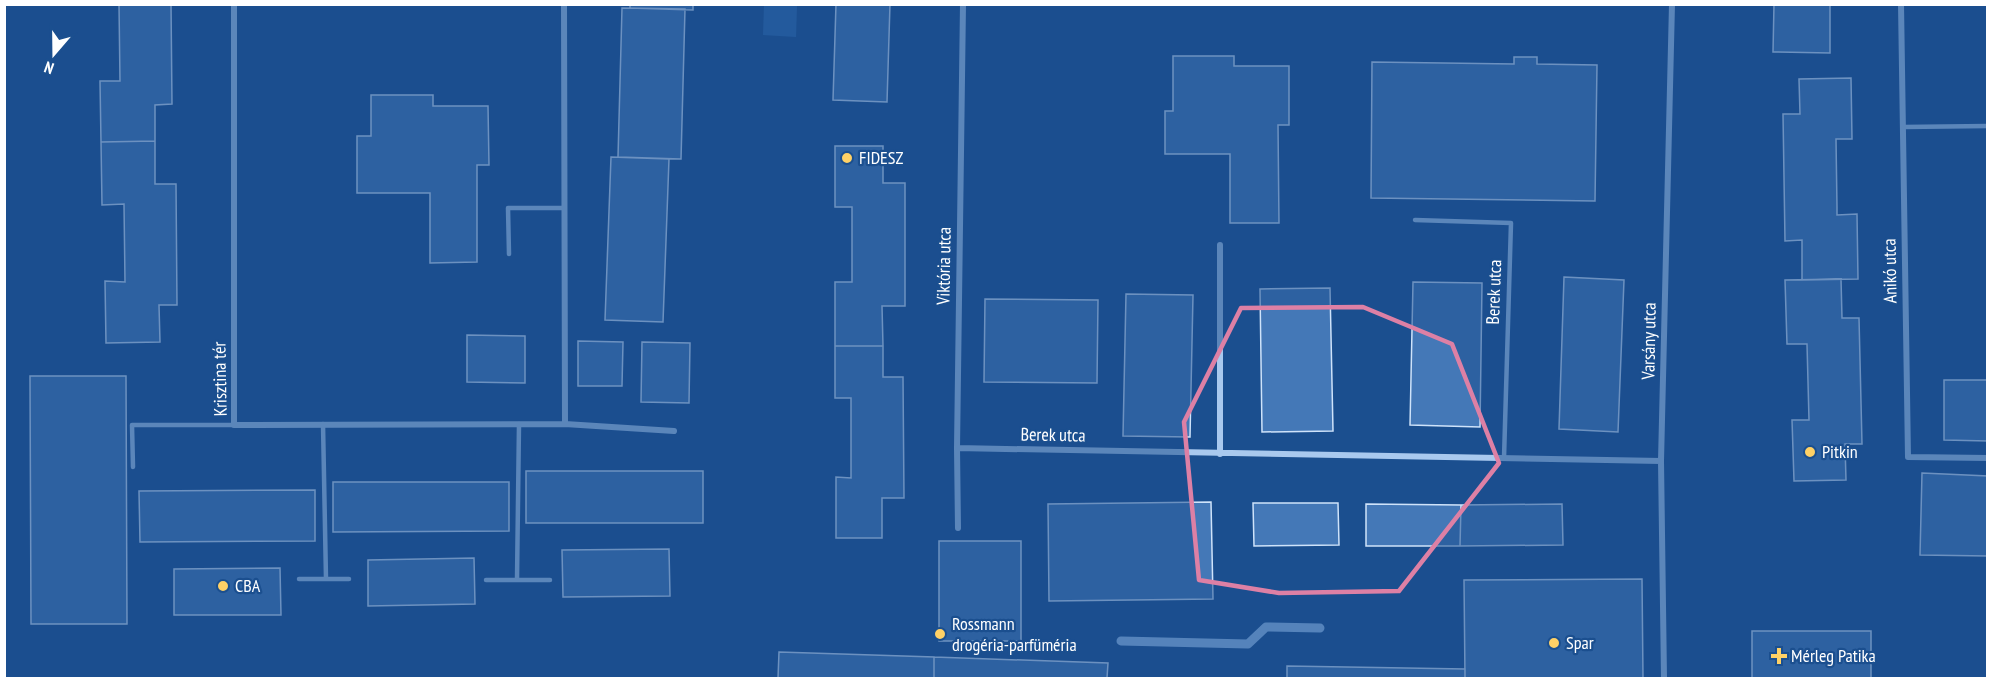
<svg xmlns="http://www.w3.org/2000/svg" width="1992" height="683" viewBox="0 0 1992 683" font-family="'PT Sans Narrow',sans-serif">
<rect width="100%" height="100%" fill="#1b4f8f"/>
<path fill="#2e69ad" d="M 764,5 L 797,5 L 796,37 L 763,35 Z"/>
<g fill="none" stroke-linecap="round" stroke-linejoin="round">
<path stroke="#9cc4f0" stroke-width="9" d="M 1121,641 L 1248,644 L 1266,627 L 1320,628"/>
</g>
<path fill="#4478b7" stroke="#cfe3fa" stroke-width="1.5" d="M 119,4 L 171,4 L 172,104 L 155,105 L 155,141 L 101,142 L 100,81 L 120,81 Z
M 630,4 L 693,4 L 693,10 L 630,8 Z
M 836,4 L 890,4 L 887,102 L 833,100 Z
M 1774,4 L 1830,4 L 1830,53 L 1773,52 Z
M 622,8 L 685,9 L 681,159 L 618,157 Z
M 1173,56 L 1234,56 L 1234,66 L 1289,66 L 1289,125 L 1278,125 L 1279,223 L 1230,223 L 1230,154 L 1165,154 L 1165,111 L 1173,111 Z
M 1514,57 L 1537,57 L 1537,64 L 1597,65 L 1595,201 L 1371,198 L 1372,62 L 1514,64 Z
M 1851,78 L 1852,139 L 1836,139 L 1837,207 L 1837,215 L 1857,214 L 1858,279 L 1802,280 L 1802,240 L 1785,241 L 1783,114 L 1800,114 L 1799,79 Z
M 371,95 L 433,95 L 433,106 L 488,106 L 489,165 L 477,165 L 477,262 L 430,263 L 430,193 L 357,193 L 357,136 L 371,136 Z
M 155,141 L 155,184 L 176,184 L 177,305 L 159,305 L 160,342 L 106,343 L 105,281 L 125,282 L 124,204 L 102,205 L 101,142 Z
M 835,146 L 883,146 L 883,183 L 905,183 L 905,306 L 882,306 L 883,346 L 835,346 L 835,282 L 852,282 L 852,207 L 835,207 Z
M 611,157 L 669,159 L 663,322 L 605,320 Z
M 1564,277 L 1624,280 L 1618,432 L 1559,429 Z
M 1841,279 L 1842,318 L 1859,318 L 1862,444 L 1845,444 L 1846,480 L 1794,481 L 1792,420 L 1809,420 L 1807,344 L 1787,344 L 1785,280 Z
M 1413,282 L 1482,283 L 1480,427 L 1410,425 Z
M 1330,288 L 1333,431 L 1262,432 L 1260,289 Z
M 1126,294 L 1193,295 L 1190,437 L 1123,436 Z
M 985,299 L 1098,300 L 1097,383 L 984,382 Z
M 467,335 L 525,336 L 525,383 L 467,382 Z
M 578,341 L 623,342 L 622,386 L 578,386 Z
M 642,342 L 690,343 L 689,403 L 641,402 Z
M 835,346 L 883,346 L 883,377 L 903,377 L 904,498 L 882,498 L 882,538 L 836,538 L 836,477 L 851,478 L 851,398 L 835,398 Z
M 30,376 L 126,376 L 127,624 L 31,624 Z
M 1944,380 L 1988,380 L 1988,441 L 1944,440 Z
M 526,471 L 703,471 L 703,523 L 526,523 Z
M 1922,473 L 1988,476 L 1988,556 L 1920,555 Z
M 333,482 L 509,482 L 509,531 L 333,532 Z
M 315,490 L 315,541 L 140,542 L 139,491 Z
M 1211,502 L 1213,599 L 1049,601 L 1048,504 Z
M 1253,503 L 1338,503 L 1339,545 L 1254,546 Z
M 1366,504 L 1461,505 L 1460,546 L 1366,546 Z
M 1562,504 L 1563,545 L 1460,546 L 1461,505 Z
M 939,541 L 1021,541 L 1021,641 L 939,641 Z
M 669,549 L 670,596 L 563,597 L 562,550 Z
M 474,558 L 475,604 L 368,606 L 368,560 Z
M 280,568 L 281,615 L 174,615 L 174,569 Z
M 1642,579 L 1643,678 L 1465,678 L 1464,580 Z
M 1752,631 L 1871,631 L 1871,678 L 1752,678 Z
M 779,652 L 934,657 L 934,678 L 778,678 Z
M 934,657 L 1108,663 L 1107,678 L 934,678 Z
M 1287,666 L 1465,669 L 1465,678 L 1287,678 Z"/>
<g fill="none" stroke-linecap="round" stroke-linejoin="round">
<path stroke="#a9c9ee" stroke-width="4.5" d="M 1903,127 L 1988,126
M 1415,220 L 1511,223 L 1504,458
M 509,254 L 508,208 L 564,208
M 323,424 L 326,579
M 133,467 L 132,425 L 234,425
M 299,579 L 349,579
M 486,580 L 550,580
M 517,580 L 519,424"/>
<path stroke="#a9c9ee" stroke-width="6" d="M 234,4 L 234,425 L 565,424 L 564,4
M 1901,4 L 1908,457 L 1988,458
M 565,424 L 674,431
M 957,448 L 1661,461
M 1220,454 L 1220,245
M 958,528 L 957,448 L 963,4
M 1664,678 L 1661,461 L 1672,4"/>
</g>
<path d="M0 0H1992V683H0ZM 1363,307 L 1452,344 L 1499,463 L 1399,591 L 1279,593 L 1199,580 L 1184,422 L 1241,308 Z" fill="#1b4f8f" fill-opacity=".55" fill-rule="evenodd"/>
<path fill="none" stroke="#dd80a5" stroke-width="4.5" stroke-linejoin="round" d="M 1363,307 L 1452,344 L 1499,463 L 1399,591 L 1279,593 L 1199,580 L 1184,422 L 1241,308 Z"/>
<g fill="#ffd166" stroke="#1b4f8f" stroke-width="2">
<circle cx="847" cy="158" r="6"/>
<circle cx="1810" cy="452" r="6"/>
<circle cx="223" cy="586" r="6"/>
<circle cx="940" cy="634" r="6"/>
<circle cx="1554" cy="643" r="6"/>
<path d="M1776 647h6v6h6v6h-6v6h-6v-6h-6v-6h6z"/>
</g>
<g text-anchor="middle" stroke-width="4.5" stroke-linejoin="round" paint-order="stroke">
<g font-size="18" fill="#fff" stroke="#1b4f8f" text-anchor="start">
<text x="859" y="164">FIDESZ</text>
<text x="1822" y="458">Pitkin</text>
<text x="235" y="592">CBA</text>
<text x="952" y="630">Rossmann<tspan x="952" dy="21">drogéria-parfüméria</tspan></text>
<text x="1566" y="649">Spar</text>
<text x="1791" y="662">Mérleg Patika</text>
</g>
<g font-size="18" fill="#fff" stroke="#1b4f8f">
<text transform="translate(944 266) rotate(-89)" y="6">Viktória utca</text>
<text transform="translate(1890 271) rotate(-91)" y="6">Anikó utca</text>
<text transform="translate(1494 292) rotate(-88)" y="6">Berek utca</text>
<text transform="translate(1649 341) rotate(-89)" y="6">Varsány utca</text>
<text transform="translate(220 379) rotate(-91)" y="6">Krisztina tér</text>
<text transform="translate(1053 435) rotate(1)" y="6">Berek utca</text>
</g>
</g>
<rect width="1992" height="683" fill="none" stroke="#ffffff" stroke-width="12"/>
<g transform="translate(54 54) rotate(200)" stroke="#1b4f8f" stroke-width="4.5" paint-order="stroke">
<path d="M0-4.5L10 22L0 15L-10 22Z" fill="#ffffff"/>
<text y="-9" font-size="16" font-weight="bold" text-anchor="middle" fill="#ffffff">N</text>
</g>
</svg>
